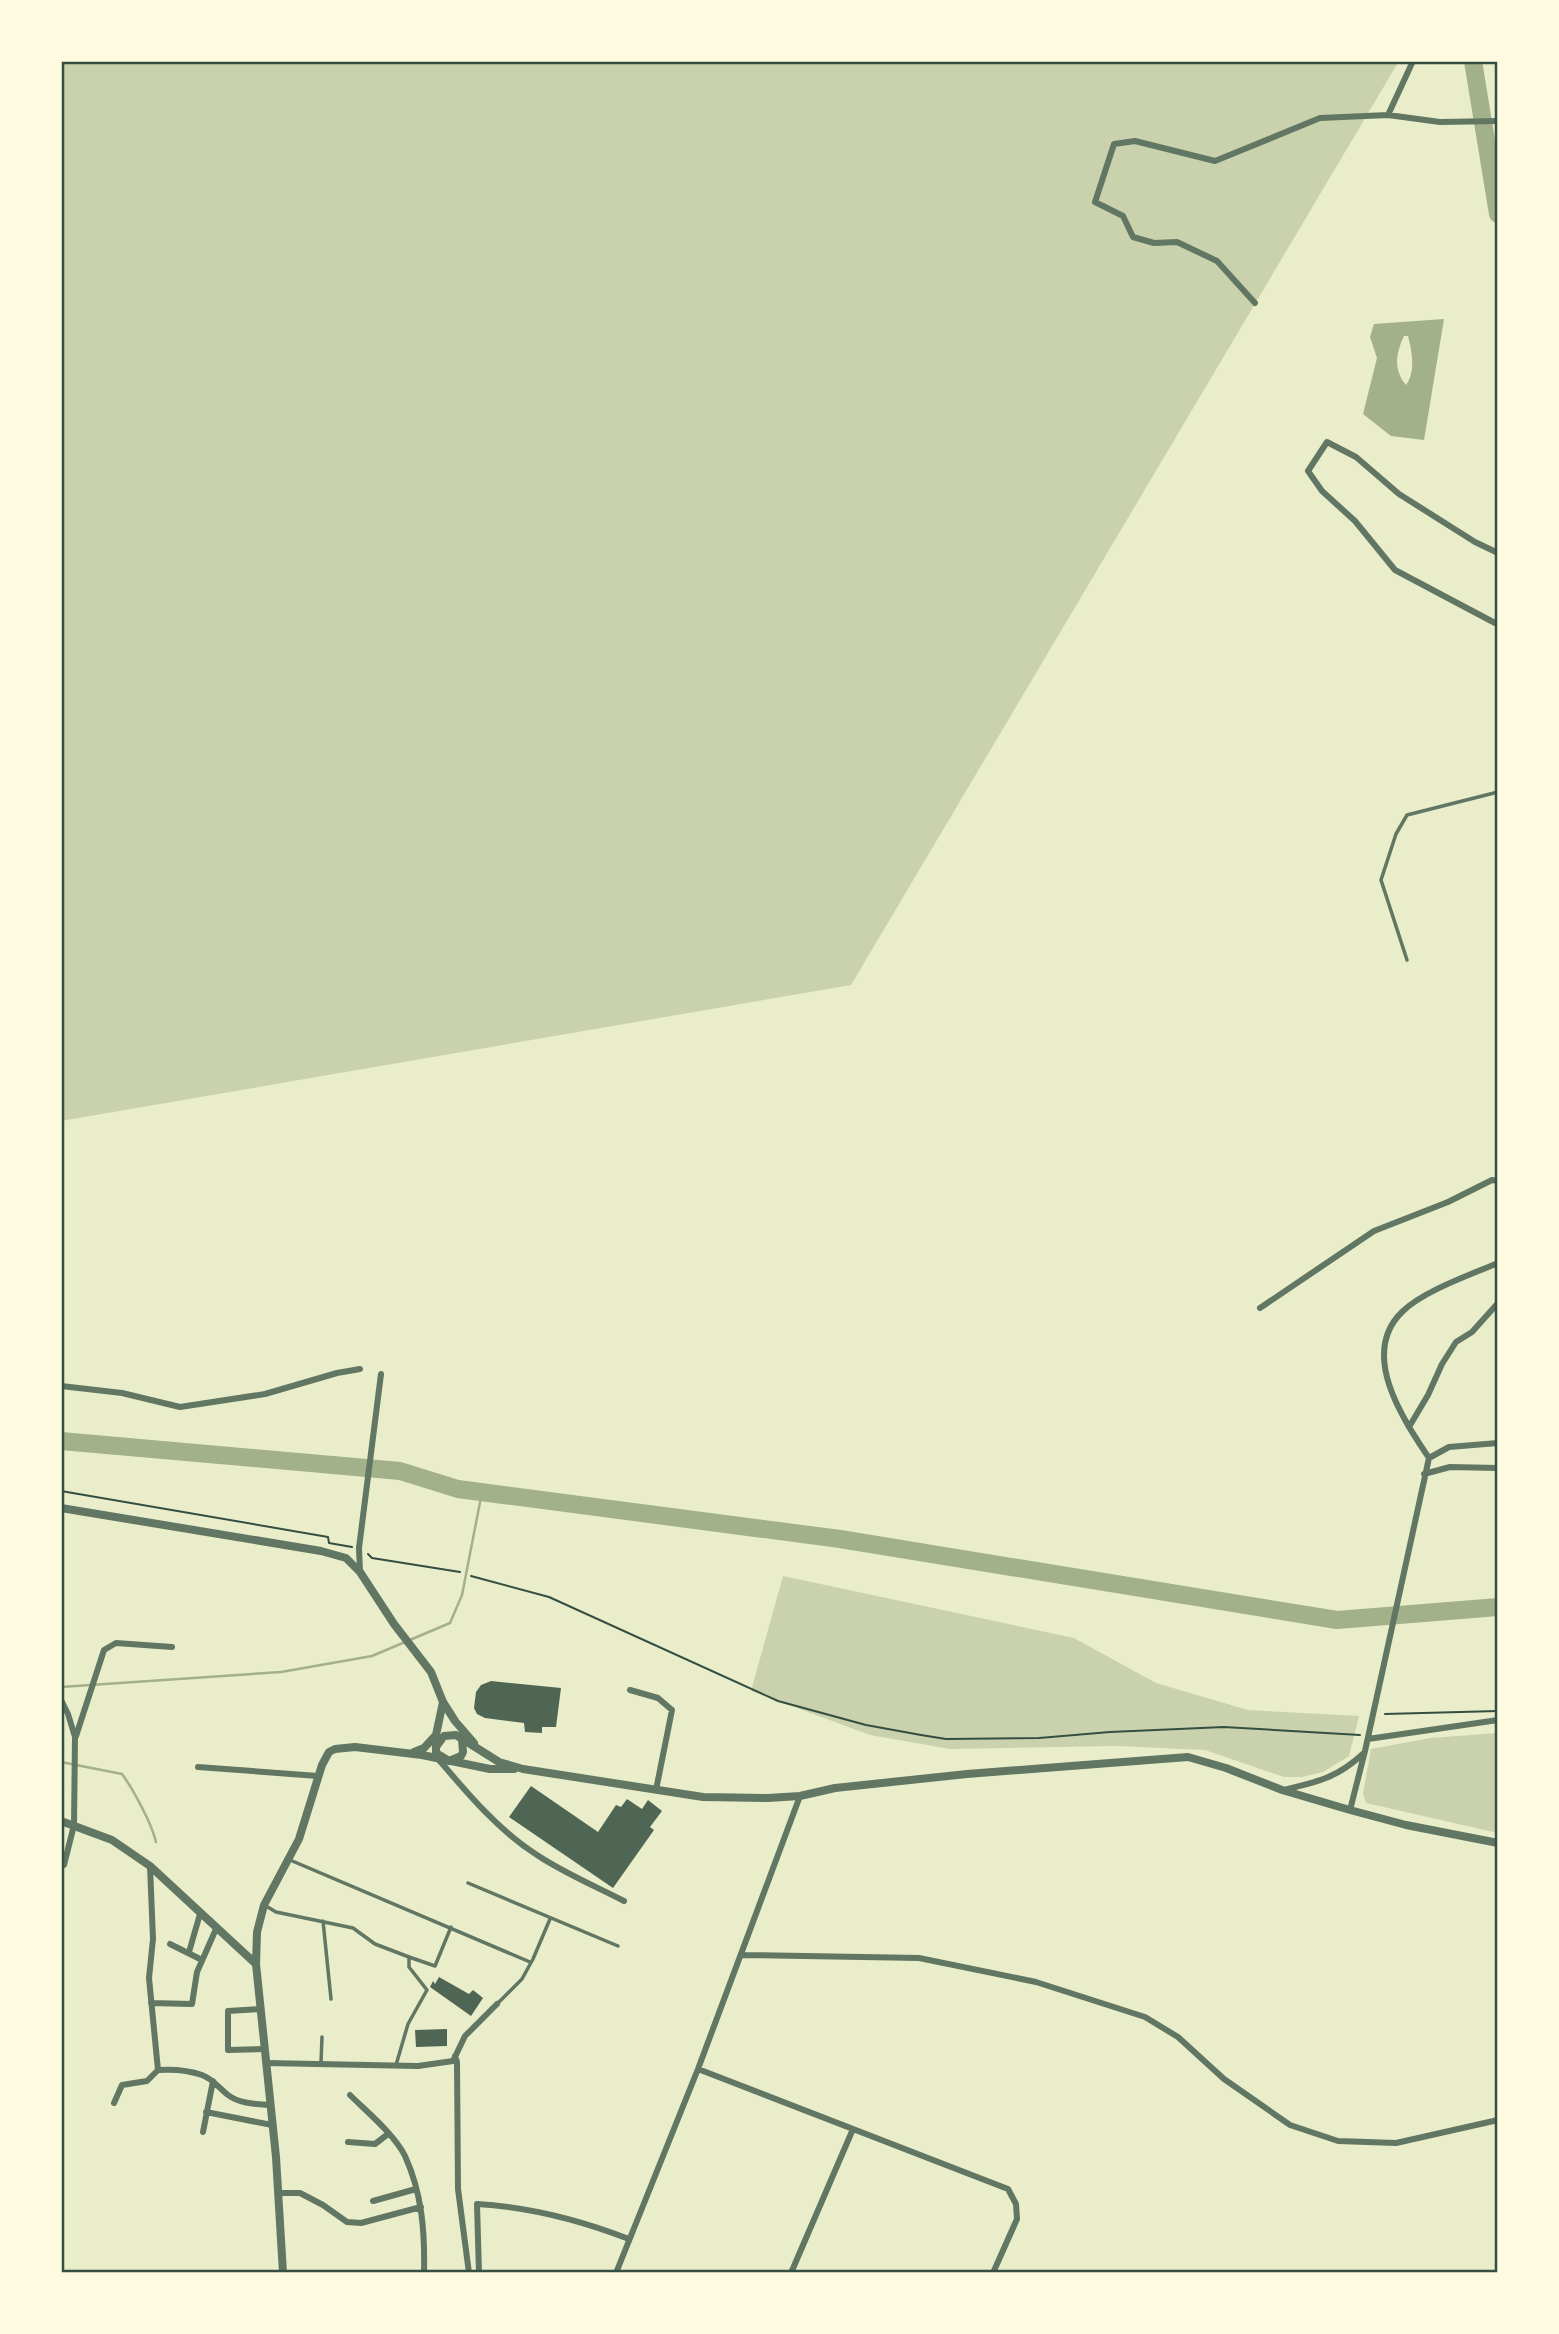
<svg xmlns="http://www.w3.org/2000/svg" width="1559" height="2334" viewBox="0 0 1559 2334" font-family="'Varela Round',sans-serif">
<rect width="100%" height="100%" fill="#e9edc9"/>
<path fill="#cad2ad" d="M 61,61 L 1399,61 L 851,985 L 61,1121 Z
M 783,1576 L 1074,1638 L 1156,1683 L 1248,1710 L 1359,1716 L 1349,1756 L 1323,1772 L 1302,1777 L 1284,1777 L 1205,1750 L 1118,1746 L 950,1749 L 870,1735 L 751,1691 Z
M 1498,1733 L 1498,1833 L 1366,1803 L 1363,1794 L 1371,1749 L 1430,1738 Z"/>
<path fill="#a3b18a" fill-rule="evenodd" d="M 1444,319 L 1424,440 L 1391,436 L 1363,414 L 1377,358 L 1370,337 L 1374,324 ZM 1404,336 L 1408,336 C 1412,351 1416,372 1406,385 C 1393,369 1396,353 1404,336 Z"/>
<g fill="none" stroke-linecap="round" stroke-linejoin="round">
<path stroke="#a3b18a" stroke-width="2.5" d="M 61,1687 L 281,1672 L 372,1656 L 450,1623 L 462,1595 L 482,1492
M 61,1762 L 122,1774 C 133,1789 152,1824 156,1842"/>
<path stroke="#a3b18a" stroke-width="18" d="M 1473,61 L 1498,214
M 61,1441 L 400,1471 L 458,1489 L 840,1539 L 1337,1620 L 1498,1607"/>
</g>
<path fill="#4f6655" d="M 491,1681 L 561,1688 L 556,1727 L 542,1727 L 542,1733 L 525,1732 L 524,1723 L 485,1718 L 477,1714 L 474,1708 L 476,1692 L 481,1685 Z
M 531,1786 L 598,1832 L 616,1805 L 621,1807 L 627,1799 L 642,1809 L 648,1800 L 662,1811 L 650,1827 L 654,1830 L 613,1888 L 509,1817 Z
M 439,1977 L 469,1994 L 473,1990 L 483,1998 L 471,2016 L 430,1987 L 433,1981 L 435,1984 Z
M 447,2029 L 447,2046 L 416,2047 L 415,2030 Z"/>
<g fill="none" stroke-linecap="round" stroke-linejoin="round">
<path stroke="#344e41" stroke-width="2" d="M 61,1491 L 328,1537 L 329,1543 L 352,1547
M 368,1554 L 372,1558 L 460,1572
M 471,1576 L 549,1597 L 778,1701 L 866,1725 L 921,1735 L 946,1739 L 1039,1738 L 1110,1732 L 1224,1727 L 1360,1735
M 1385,1714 L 1498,1711"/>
<path stroke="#617663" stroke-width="3.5" d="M 1407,960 L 1381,880 L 1396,834 L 1407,815 L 1498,792
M 290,1860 L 530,1962
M 468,1883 L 618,1946
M 266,1906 L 276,1912 L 353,1928 L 375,1944 L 409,1957 L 409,1967 L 427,1990 L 408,2024 L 396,2065
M 323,1921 L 331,1999
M 409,1957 L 435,1966 L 451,1927
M 497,2004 L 522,1979 L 533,1959 L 550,1919
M 321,2063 L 322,2037"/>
<path stroke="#617663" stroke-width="6" d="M 1388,115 L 1413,61
M 1255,303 L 1217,261 L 1177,242 L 1154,243 L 1133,237 L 1123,216 L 1095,202 L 1114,144 L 1135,141 L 1215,161 L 1320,118 L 1388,115 L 1440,122 L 1498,121
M 1495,623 L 1395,570 L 1355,521 L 1322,491 L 1308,471 L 1327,442 L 1356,457 L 1399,494 L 1475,542 L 1498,553
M 1260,1308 L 1374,1231 L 1448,1202 L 1492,1180 L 1498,1181
M 61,1386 L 122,1393 L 180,1407 L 265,1394 L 337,1373 L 360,1369
M 1409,1427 L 1428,1395 L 1442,1364 L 1456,1342 L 1472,1332 L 1498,1303
M 1429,1458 C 1403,1419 1359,1354 1402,1312 C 1423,1291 1470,1275 1498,1263
M 1424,1474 L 1450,1467 L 1498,1468
M 360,1572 L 359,1548 L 381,1374
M 630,1690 L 658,1698 L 672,1710 L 656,1790
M 61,1700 L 68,1714 L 75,1737 L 74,1825 L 64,1865 L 61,1865
M 76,1736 L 104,1650 L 116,1643 L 172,1647
M 1368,1739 L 1498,1720
M 439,1760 C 468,1794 499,1831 537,1855 C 564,1873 595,1886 624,1901
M 198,1767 L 318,1776
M 1283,1790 C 1318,1782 1337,1778 1364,1753
M 1350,1810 L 1365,1751 L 1429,1458 L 1449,1447 L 1498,1443
M 150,1866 L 153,1939 L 149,1978 L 158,2070
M 170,1944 L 202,1960
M 189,1952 L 200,1914
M 742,1955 L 919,1958 L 1036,1982 L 1145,2017 L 1178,2037 L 1224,2079 L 1290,2125 L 1338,2141 L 1396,2143 L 1498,2120
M 151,2003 L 192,2004 L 197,1972 L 216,1929
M 261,2009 L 228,2011 L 228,2050 L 265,2049
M 455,2056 L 457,2062 L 458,2189 L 469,2273
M 266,2063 L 418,2066 L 453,2061 L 465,2036 L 497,2004
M 698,2069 L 1008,2189 L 1016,2204 L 1017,2219 L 993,2273
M 350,2095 C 367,2112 394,2134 405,2156 C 422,2193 425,2232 424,2273
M 114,2103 L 122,2085 L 147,2081 L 158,2070 C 173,2069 188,2070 202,2075 C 213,2079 219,2088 228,2095 C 240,2104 256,2104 270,2105
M 206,2112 L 272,2125
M 203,2132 L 213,2081
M 348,2142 L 375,2144 L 388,2134
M 279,2193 L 300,2193 L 323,2205 L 347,2222 L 361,2223 L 421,2207
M 373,2201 L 416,2189
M 479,2273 L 477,2204 C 530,2207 580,2220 629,2239
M 616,2273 L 698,2069 L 800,1796
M 791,2273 L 853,2129"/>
<path stroke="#617663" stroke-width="8" d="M 61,1508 L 321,1551 L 346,1558 L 360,1572 L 394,1624 L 431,1672 L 443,1702 L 455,1721 L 474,1743
M 443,1702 L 436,1735 L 436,1753 L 449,1761 L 461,1756 L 463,1752 L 462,1740
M 436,1747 L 444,1736 L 456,1735 L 499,1762 L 523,1769 L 703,1797 L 768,1798 L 800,1796 L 835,1788 L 967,1774 L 1188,1757 L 1226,1768 L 1282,1790 L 1350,1810 L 1406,1825 L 1498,1843
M 414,1752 L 424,1748 L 436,1735
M 61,1821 L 112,1840 L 150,1866 L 256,1964
M 283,2273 L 276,2157 L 256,1964 L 257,1932 L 264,1905 L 299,1839 L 322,1765 L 329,1752 L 335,1749 L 355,1747 L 422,1755 L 490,1769 L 514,1769"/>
</g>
<rect width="1559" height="2334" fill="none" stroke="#fefae0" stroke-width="126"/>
<rect x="63" y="63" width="1433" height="2208" fill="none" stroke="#344e41" stroke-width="2.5"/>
</svg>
